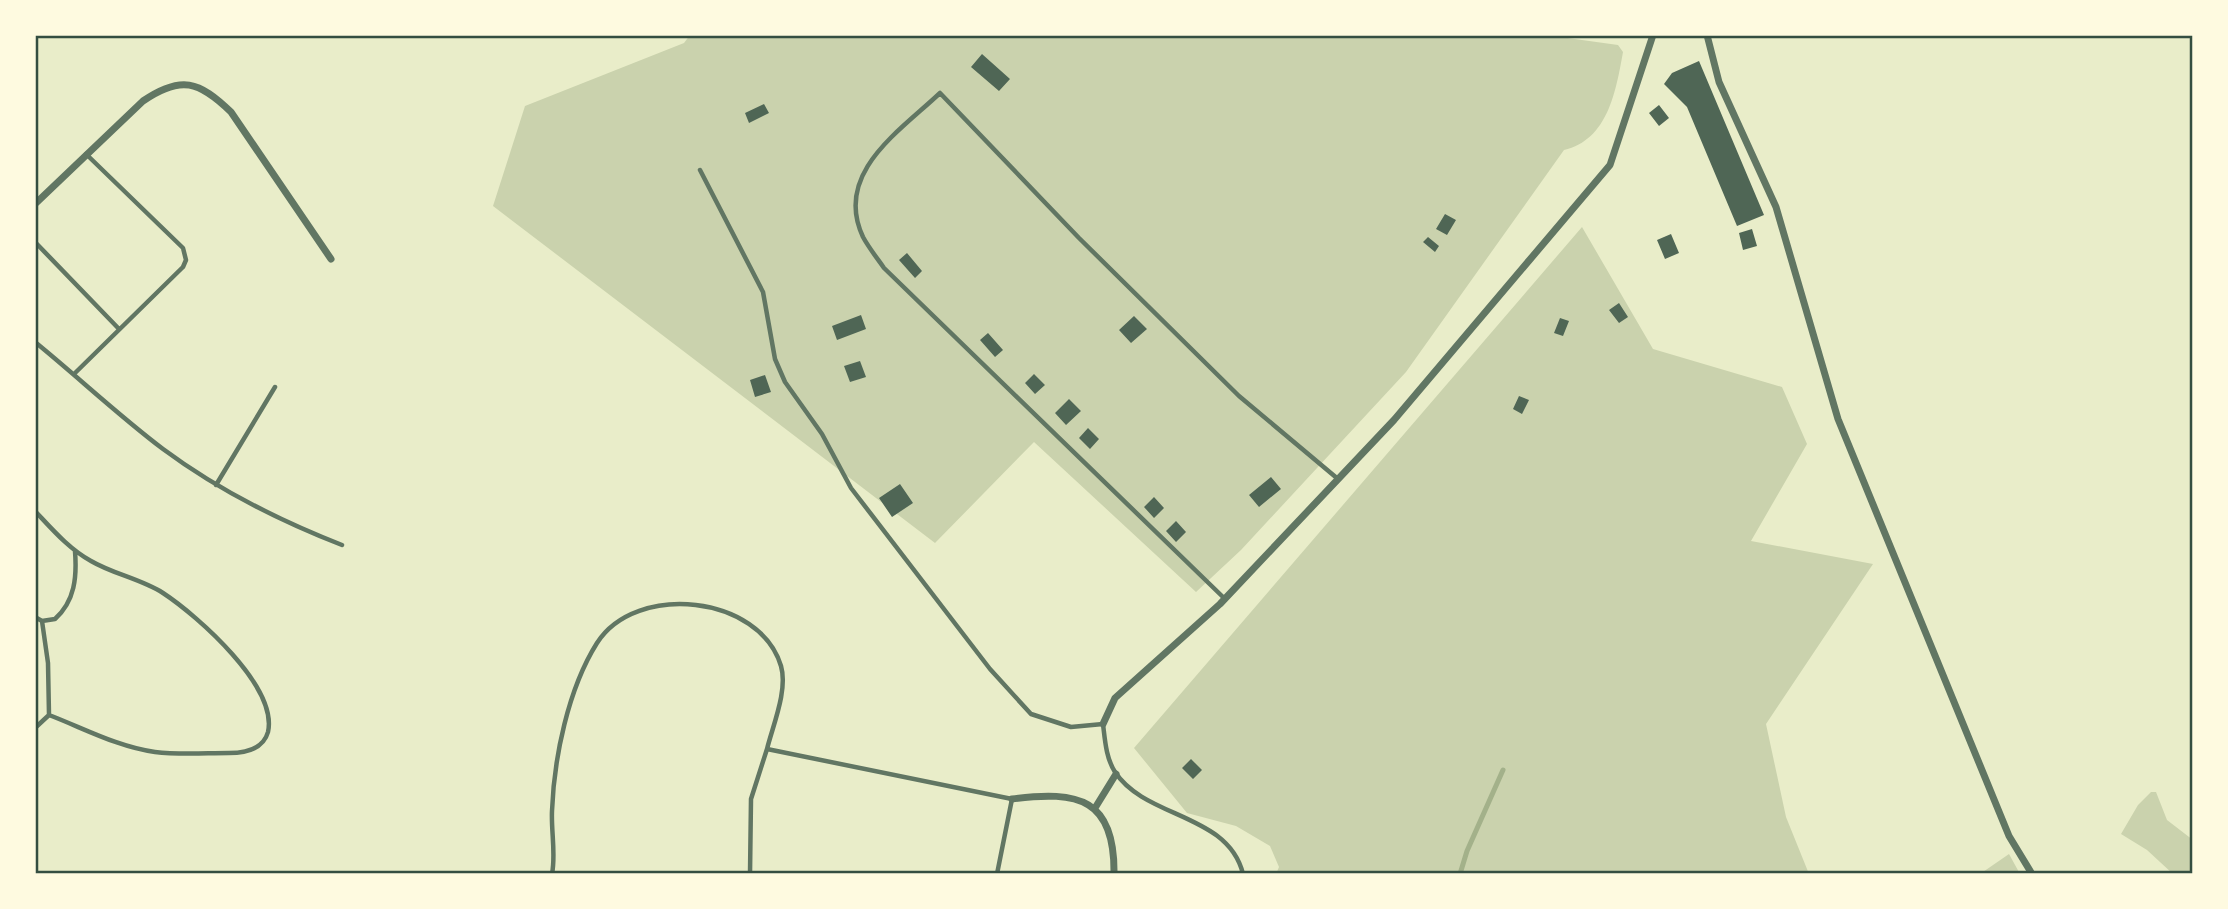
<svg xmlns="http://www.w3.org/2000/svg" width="2228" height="909" viewBox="0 0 2228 909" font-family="'Exo 2',sans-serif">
<rect width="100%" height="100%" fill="#e9edc9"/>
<path fill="#cad2ad" d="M 690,35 L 1546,35 L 1618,45 L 1623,52 C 1616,91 1608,140 1564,150 L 1406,372 L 1241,550 L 1196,592 L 1034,442 L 935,543 L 493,206 L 525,106 L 684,43 Z
M 1582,227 L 1653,349 L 1782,387 L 1807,444 L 1751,541 L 1873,564 L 1766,724 L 1786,817 L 1809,874 L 1276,874 L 1279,867 L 1270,846 L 1236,826 L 1187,813 L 1134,748 Z
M 2151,792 L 2156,792 L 2167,820 L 2193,840 L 2193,874 L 2173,874 L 2147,850 L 2121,834 L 2138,805 Z
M 2009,854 L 2020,874 L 1980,874 Z"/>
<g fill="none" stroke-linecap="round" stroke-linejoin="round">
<path stroke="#a3b18a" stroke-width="5" d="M 1460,874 L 1467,851 L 1503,770"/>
</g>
<path fill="#4f6655" d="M 982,54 L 1010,79 L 999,91 L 971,67 Z
M 1699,61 L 1764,215 L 1737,226 L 1687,107 L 1664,84 L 1672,73 Z
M 764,104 L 769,113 L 749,123 L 745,113 Z
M 1659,105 L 1669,118 L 1659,126 L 1649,113 Z
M 1445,214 L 1456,220 L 1447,235 L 1436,229 Z
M 1752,229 L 1757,246 L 1743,250 L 1739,233 Z
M 1671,234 L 1679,253 L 1665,259 L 1657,240 Z
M 1428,237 L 1439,246 L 1435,252 L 1423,242 Z
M 907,253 L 922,271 L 915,278 L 899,260 Z
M 1619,303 L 1628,317 L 1619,323 L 1609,310 Z
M 861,315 L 866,329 L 837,340 L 832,326 Z
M 1134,316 L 1147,329 L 1131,343 L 1119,330 Z
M 1560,318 L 1569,321 L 1563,336 L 1554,333 Z
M 988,333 L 1003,350 L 995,357 L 980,340 Z
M 860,361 L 866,377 L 850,382 L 844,366 Z
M 1034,374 L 1045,385 L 1035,394 L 1025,383 Z
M 765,375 L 771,392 L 755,397 L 750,380 Z
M 1519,396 L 1529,400 L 1522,414 L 1513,409 Z
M 1069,399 L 1081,411 L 1066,425 L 1055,413 Z
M 1088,428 L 1099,439 L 1090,449 L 1079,438 Z
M 1271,477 L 1281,489 L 1259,507 L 1249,495 Z
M 900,484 L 913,503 L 892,517 L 879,498 Z
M 1154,497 L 1164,508 L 1154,518 L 1144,507 Z
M 1176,521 L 1186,532 L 1176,542 L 1166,531 Z
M 1191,759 L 1202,770 L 1193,779 L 1182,768 Z"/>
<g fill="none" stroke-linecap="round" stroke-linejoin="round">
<path stroke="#617663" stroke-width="4.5" d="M 700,170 L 763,292 L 775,359 L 785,382 L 822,434 L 851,488 L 990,669 L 1031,714 L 1071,727 L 1103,724 C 1105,740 1106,758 1115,772 C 1146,819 1228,813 1243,874
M 35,242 L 119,329
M 35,342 C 78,377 118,415 163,449 C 218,490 278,520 342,545
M 74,374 L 183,267 L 186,260 L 183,248 L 86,154
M 216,485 L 275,387
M 35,511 C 52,529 69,549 91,561 C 113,574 141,579 163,593 C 198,616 278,687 268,732 C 263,750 245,753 229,753 C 205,753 179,755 155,752 C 118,747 83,728 49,715 L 48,663 L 42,621 L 35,617
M 1224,598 L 884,268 C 877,258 869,248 863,237 C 833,173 900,131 940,93 L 1079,238 L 1239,396 L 1338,479
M 42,621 L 55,619 C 75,601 77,577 75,551
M 35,728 L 49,715
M 552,874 C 556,854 551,831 552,811 C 554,758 568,689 597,643 C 636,582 760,595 781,666 C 788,690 773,725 767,749
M 750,874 L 751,799 L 767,749 L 1012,799 L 997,874"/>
<path stroke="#617663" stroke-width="7" d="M 1707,35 L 1719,82 L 1776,207 L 1838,419 L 2009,836 L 2032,874
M 35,204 L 143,101 C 181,75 199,81 231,112 L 331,259
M 1103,724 L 1115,698 L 1220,604 L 1394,420 L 1610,165 L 1653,35
M 1012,799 C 1079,790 1115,799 1114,874
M 1095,808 L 1116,774"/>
</g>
<rect width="2228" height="909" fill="none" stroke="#fefae0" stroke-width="74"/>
<rect x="37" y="37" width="2154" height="835" fill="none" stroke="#344e41" stroke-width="2.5"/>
</svg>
